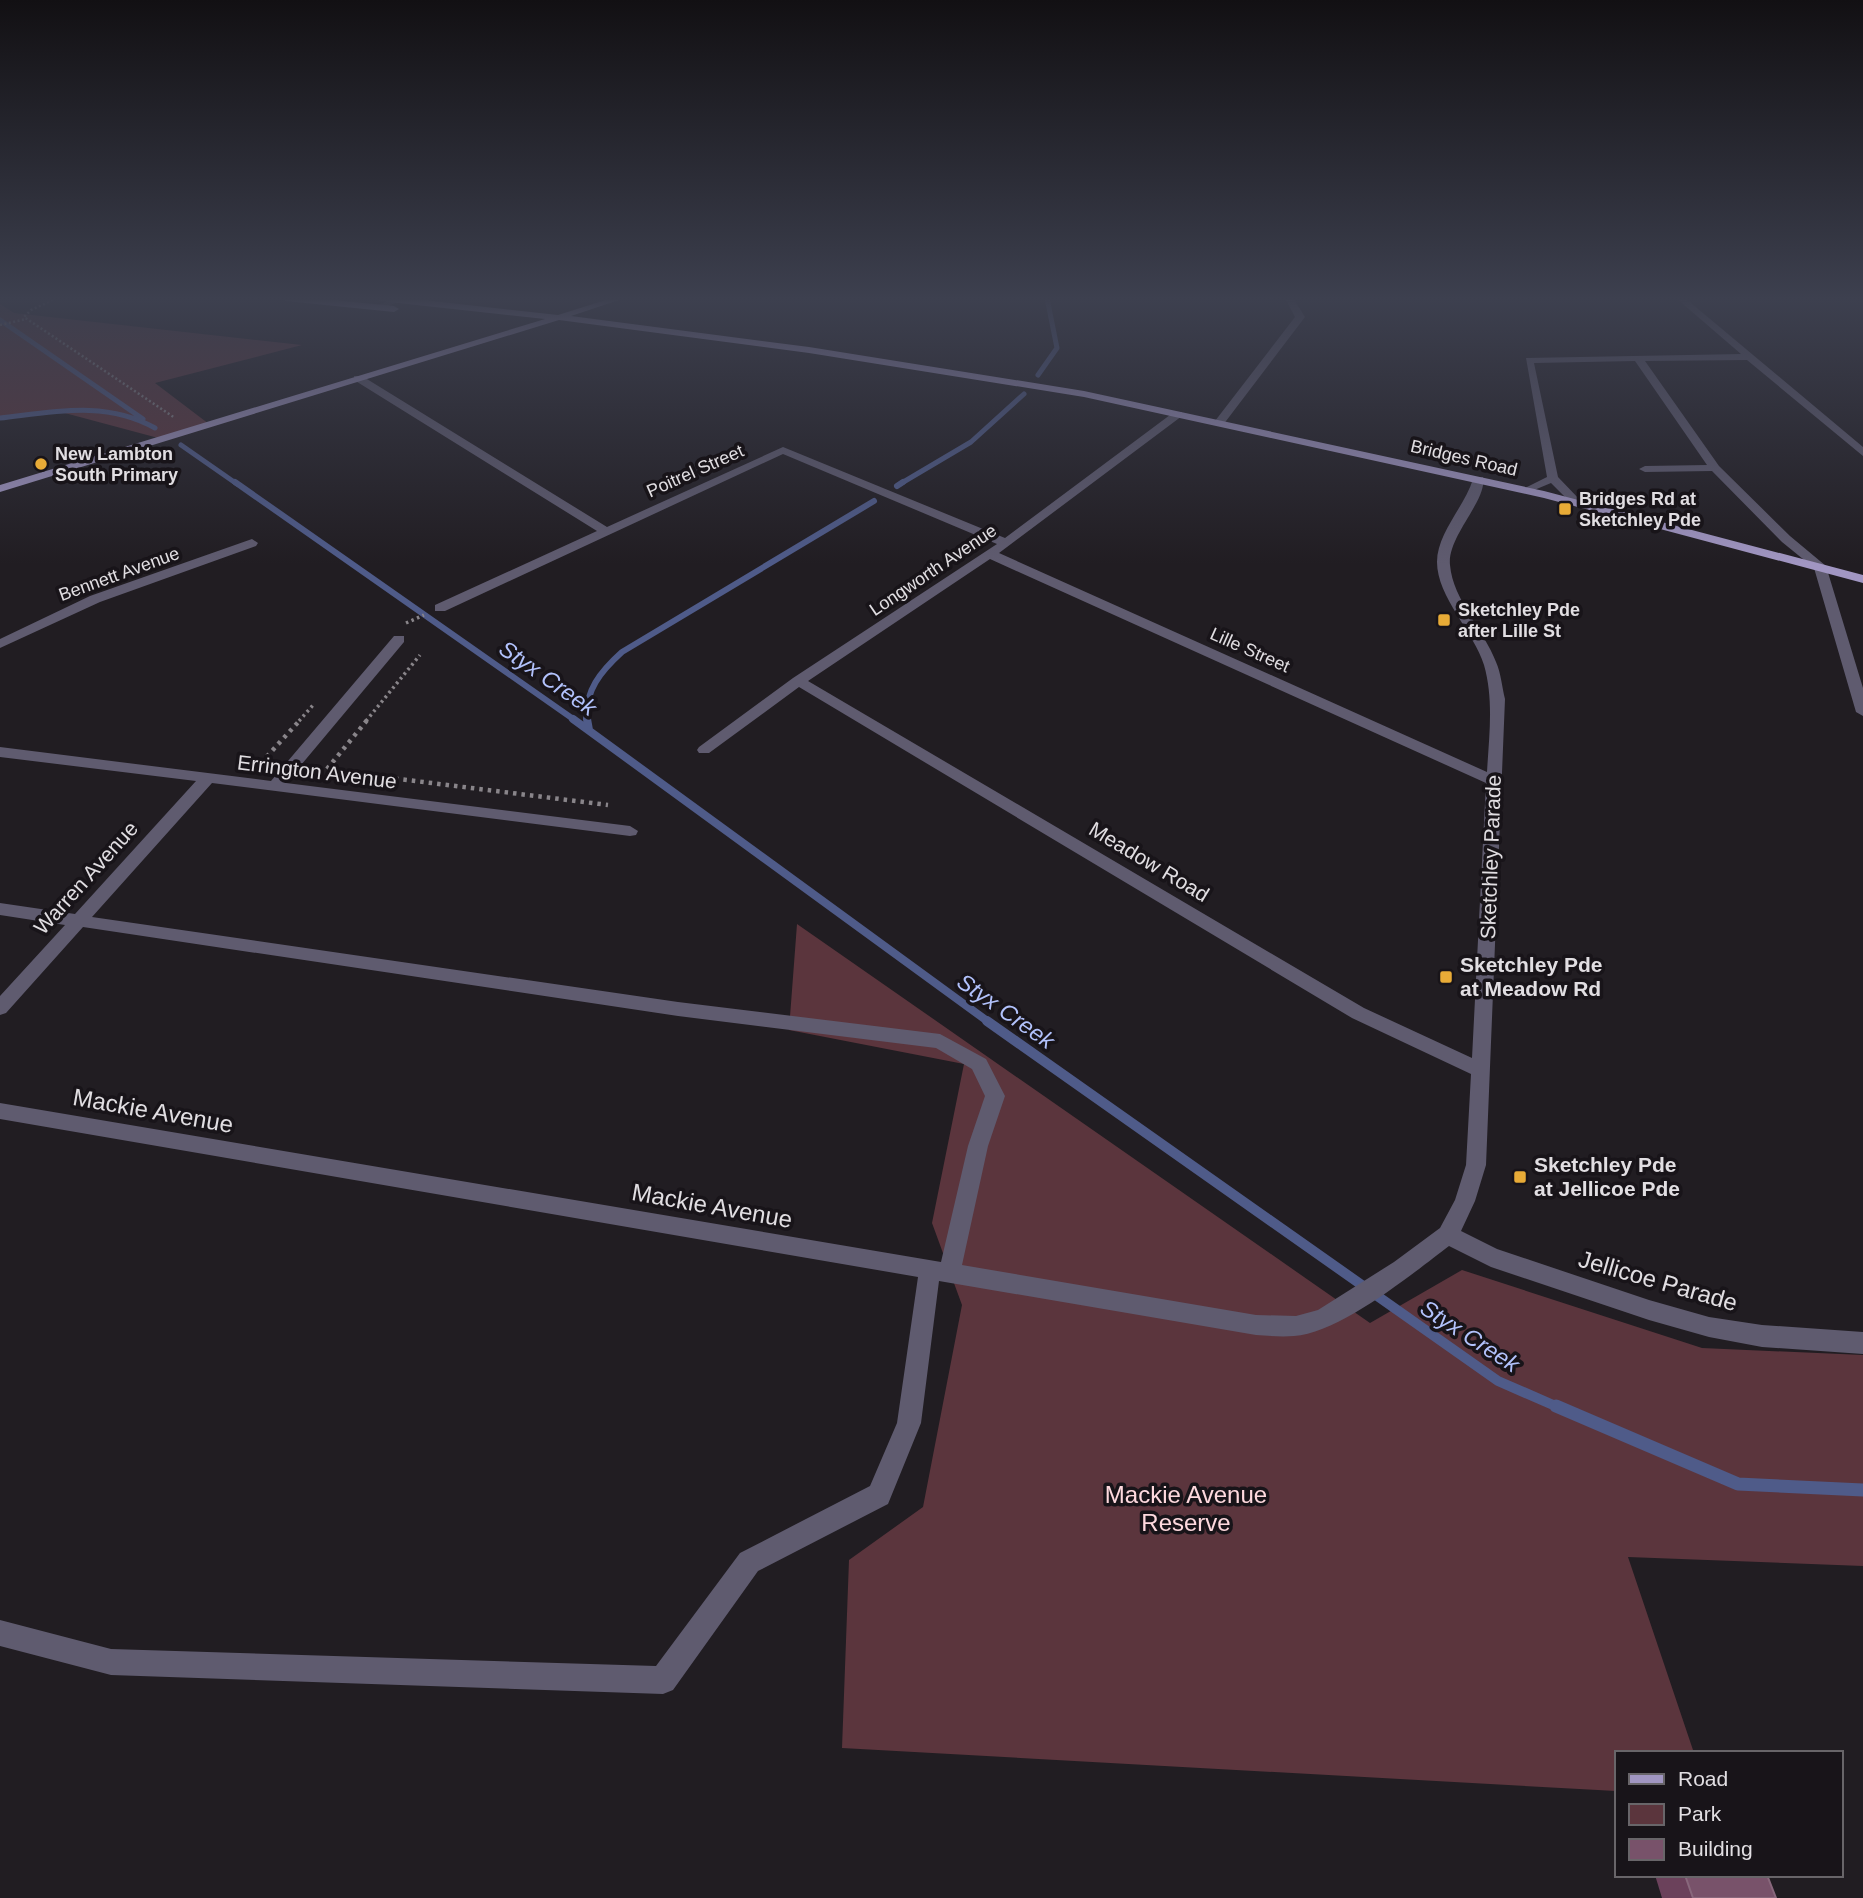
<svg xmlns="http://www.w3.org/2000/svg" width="1863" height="1898" viewBox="0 0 1863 1898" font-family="Helvetica,sans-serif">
<rect width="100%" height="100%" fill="#211d22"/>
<path fill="#5b353d" d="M 0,304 L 14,313 L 302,345 L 155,383 L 209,424 L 162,439 L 61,412 L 0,418 Z
M 797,924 L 1370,1323 L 1462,1270 L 1702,1348 L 1863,1355 L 1863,1566 L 1628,1557 L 1694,1753 L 1616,1753 L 1616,1791 L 842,1748 L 849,1560 L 923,1507 L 962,1305 L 932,1223 L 964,1064 L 789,1030 Z"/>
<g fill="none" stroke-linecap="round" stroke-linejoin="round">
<path stroke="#4f5b89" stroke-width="5" d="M 0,320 L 143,419
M 1038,375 L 1057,348 L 1047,298
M 0,418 C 53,412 106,400 155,428
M 181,445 L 237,484
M 900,484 L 971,442 L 1024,394"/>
<path stroke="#4f5b89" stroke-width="6" d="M 235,482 L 576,721
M 897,486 L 903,482
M 587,721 C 584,691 601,671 622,652 L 874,501"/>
<path stroke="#4f5b89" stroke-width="8" d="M 573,719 L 990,1023
M 587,719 L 589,730"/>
<path stroke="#4f5b89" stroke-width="10" d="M 987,1021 L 1498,1381 L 1560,1408"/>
<path stroke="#4f5b89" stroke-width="13" d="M 1556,1406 L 1738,1484 L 1863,1490"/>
<path stroke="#89858a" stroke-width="2.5" stroke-dasharray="2 2.5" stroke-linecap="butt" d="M 57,298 L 31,310 L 24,317 L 175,418
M 0,325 L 26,319"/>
<path stroke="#89858a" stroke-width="3.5" stroke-dasharray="2.5 3.5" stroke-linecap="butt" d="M 406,623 L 424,615
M 299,721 L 314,704
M 366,721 L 420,655"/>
<path stroke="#89858a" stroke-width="4.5" stroke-dasharray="3.5 5" stroke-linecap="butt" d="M 261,763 L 301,719
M 319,769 L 608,805
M 327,769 L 368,719"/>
<path fill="#5f5b6f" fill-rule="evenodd" d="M 394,298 L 406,298 L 382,309 L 374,307 Z
M 1285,298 L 1293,298 L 1305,317 L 1223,425 L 1215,425 L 1215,421 L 1295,317 Z
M 1676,298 L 1685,298 L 1863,447 L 1863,456 L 1747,360 L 1645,361 L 1719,466 L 1790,536 L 1826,566 L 1863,688 L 1863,716 L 1856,712 L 1814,568 L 1782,542 L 1712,471 L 1645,472 L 1639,469 L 1645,466 L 1707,465 L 1635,361 L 1534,363 L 1558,477 L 1581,501 L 1571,503 L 1551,483 L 1527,493 L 1521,490 L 1547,477 L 1526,358 L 1741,354 Z
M 354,376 L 362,376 L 607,527 L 783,447 L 1005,538 L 1174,412 L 1182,412 L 1182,416 L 999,553 L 1487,772 C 1489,736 1494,700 1484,665 C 1474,632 1437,597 1437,562 C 1437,533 1465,506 1473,479 L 1483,477 C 1488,500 1447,536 1450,565 C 1453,600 1484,630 1496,662 C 1501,673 1502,687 1505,699 L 1486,1165 L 1475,1201 L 1461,1231 L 1497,1249 L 1649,1300 L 1709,1317 L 1762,1325 L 1863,1332 L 1863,1354 L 1762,1347 L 1709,1337 L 1649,1320 L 1491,1267 L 1449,1246 C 1412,1274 1340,1333 1294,1336 C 1282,1337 1269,1336 1256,1335 L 939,1281 L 921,1423 L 888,1504 L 758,1571 L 673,1690 L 663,1694 L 111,1675 L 0,1646 L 0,1620 L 111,1649 L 656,1666 L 740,1553 L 870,1486 L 897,1423 L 918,1277 L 0,1119 L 0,1103 L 941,1262 L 968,1146 L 985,1096 L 972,1069 L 936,1048 L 678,1016 L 83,927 L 6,1013 L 0,1015 L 0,996 L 65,925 L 0,915 L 0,903 L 75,914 L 196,781 L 0,757 L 0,747 L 271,781 L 394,636 L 404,636 L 404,642 L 286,783 L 630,826 L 638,831 L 636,835 L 630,836 L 212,783 L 92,917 L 678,1002 L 940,1034 L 986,1059 L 1005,1096 L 988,1146 L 962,1265 L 1256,1315 L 1296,1316 L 1318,1310 L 1394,1262 L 1440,1228 L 1455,1200 L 1466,1165 L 1471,1074 L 1352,1018 L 799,687 L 709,753 L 699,753 L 697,750 L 699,747 L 793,678 L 997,544 L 783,454 L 445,611 L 435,611 L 435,605 L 597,531 L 354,380 ZM 990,559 L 1486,783 L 1472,1058 L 1364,1008 L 808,681 Z
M 252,539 L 258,543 L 256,546 L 100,602 L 0,648 L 0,639 L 90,596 Z"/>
<path fill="#a196c2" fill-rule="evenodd" d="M 282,298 L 312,298 L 394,306 L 399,309 L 394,312 L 286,301 Z
M 376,298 L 406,298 L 558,315 L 612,298 L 625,298 L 571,316 L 809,347 L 1084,391 L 1544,491 L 1863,575 L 1863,583 L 1544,498 L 1084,397 L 809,353 L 559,320 L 0,492 L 0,485 L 545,319 L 380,301 Z"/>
</g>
<path fill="#6b415b" d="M 1655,1875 L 1767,1875 L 1776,1898 L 1662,1898 Z"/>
<path fill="#78526a" stroke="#88687c" stroke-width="2" d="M 1685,1875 L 1767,1875 L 1776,1898 L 1693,1898 Z"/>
<linearGradient id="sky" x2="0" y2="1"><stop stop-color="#121013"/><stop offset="0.53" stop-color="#3d404f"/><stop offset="1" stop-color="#3d404f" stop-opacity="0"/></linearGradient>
<rect width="1863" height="564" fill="url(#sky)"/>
<g fill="#e8ab37" stroke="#181419" stroke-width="2.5">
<circle cx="41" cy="464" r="7"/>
<rect x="1558" y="502" width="14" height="14" rx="3.5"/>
<rect x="1437" y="613" width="14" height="14" rx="3.5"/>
<rect x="1439" y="970" width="14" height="14" rx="3.5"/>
<rect x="1513" y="1170" width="14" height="14" rx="3.5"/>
</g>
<g text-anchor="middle" stroke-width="7" stroke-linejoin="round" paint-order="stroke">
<g font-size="18" font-weight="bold" fill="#e1dee2" stroke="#181419" text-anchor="start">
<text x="55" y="460">New Lambton<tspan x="55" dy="21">South Primary</tspan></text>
<text x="1579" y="505">Bridges Rd at<tspan x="1579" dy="21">Sketchley Pde</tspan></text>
<text x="1458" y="616">Sketchley Pde<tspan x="1458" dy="21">after Lille St</tspan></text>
</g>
<g font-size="18" fill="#e1dee2" stroke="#181419">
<text transform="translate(1464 458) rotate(13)" y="6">Bridges Road</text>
<text transform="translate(695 471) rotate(-24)" y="6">Poitrel Street</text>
<text transform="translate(933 570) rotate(-34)" y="6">Longworth Avenue</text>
<text transform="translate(119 574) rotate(-20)" y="6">Bennett Avenue</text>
<text transform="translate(1250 650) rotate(24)" y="6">Lille Street</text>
</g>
<g font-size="21" fill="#e1dee2" stroke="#181419">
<text transform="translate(317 772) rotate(7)" y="7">Errington Avenue</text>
<text transform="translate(1491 857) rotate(-88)" y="7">Sketchley Parade</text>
<text transform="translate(1149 862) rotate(31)" y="7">Meadow Road</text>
<text transform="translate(86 878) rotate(-48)" y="7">Warren Avenue</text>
</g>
<g font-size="21" font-weight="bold" fill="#e1dee2" stroke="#181419" text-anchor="start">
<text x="1460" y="972">Sketchley Pde<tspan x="1460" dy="24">at Meadow Rd</tspan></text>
<text x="1534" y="1172">Sketchley Pde<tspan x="1534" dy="24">at Jellicoe Pde</tspan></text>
</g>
<g font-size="23" font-style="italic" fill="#b2c2fc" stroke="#181419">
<text transform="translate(548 678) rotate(35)" y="8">Styx Creek</text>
<text transform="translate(1006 1011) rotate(35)" y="8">Styx Creek</text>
<text transform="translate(1470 1336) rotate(33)" y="8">Styx Creek</text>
</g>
<g font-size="24" fill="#e1dee2" stroke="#181419">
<text transform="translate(153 1111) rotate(10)" y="8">Mackie Avenue</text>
<text transform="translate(712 1206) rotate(10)" y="8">Mackie Avenue</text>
<text transform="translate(1658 1281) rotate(16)" y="8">Jellicoe Parade</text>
</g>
<g font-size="24" fill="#fed9de" stroke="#181419">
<text x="1186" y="1503">Mackie Avenue<tspan x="1186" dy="28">Reserve</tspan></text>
</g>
</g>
<rect x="1615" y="1751" width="228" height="126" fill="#181419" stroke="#686569" stroke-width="2"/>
<rect x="1629" y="1774" width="35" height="10" fill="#a196c2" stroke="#686569" stroke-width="2"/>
<text x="1678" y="1786" font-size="21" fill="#e1dee2">Road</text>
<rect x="1629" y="1804" width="35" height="21" fill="#5b353d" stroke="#686569" stroke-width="2"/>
<text x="1678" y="1821" font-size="21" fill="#e1dee2">Park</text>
<rect x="1629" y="1839" width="35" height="21" fill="#78526a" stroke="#686569" stroke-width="2"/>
<text x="1678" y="1856" font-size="21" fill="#e1dee2">Building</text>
</svg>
